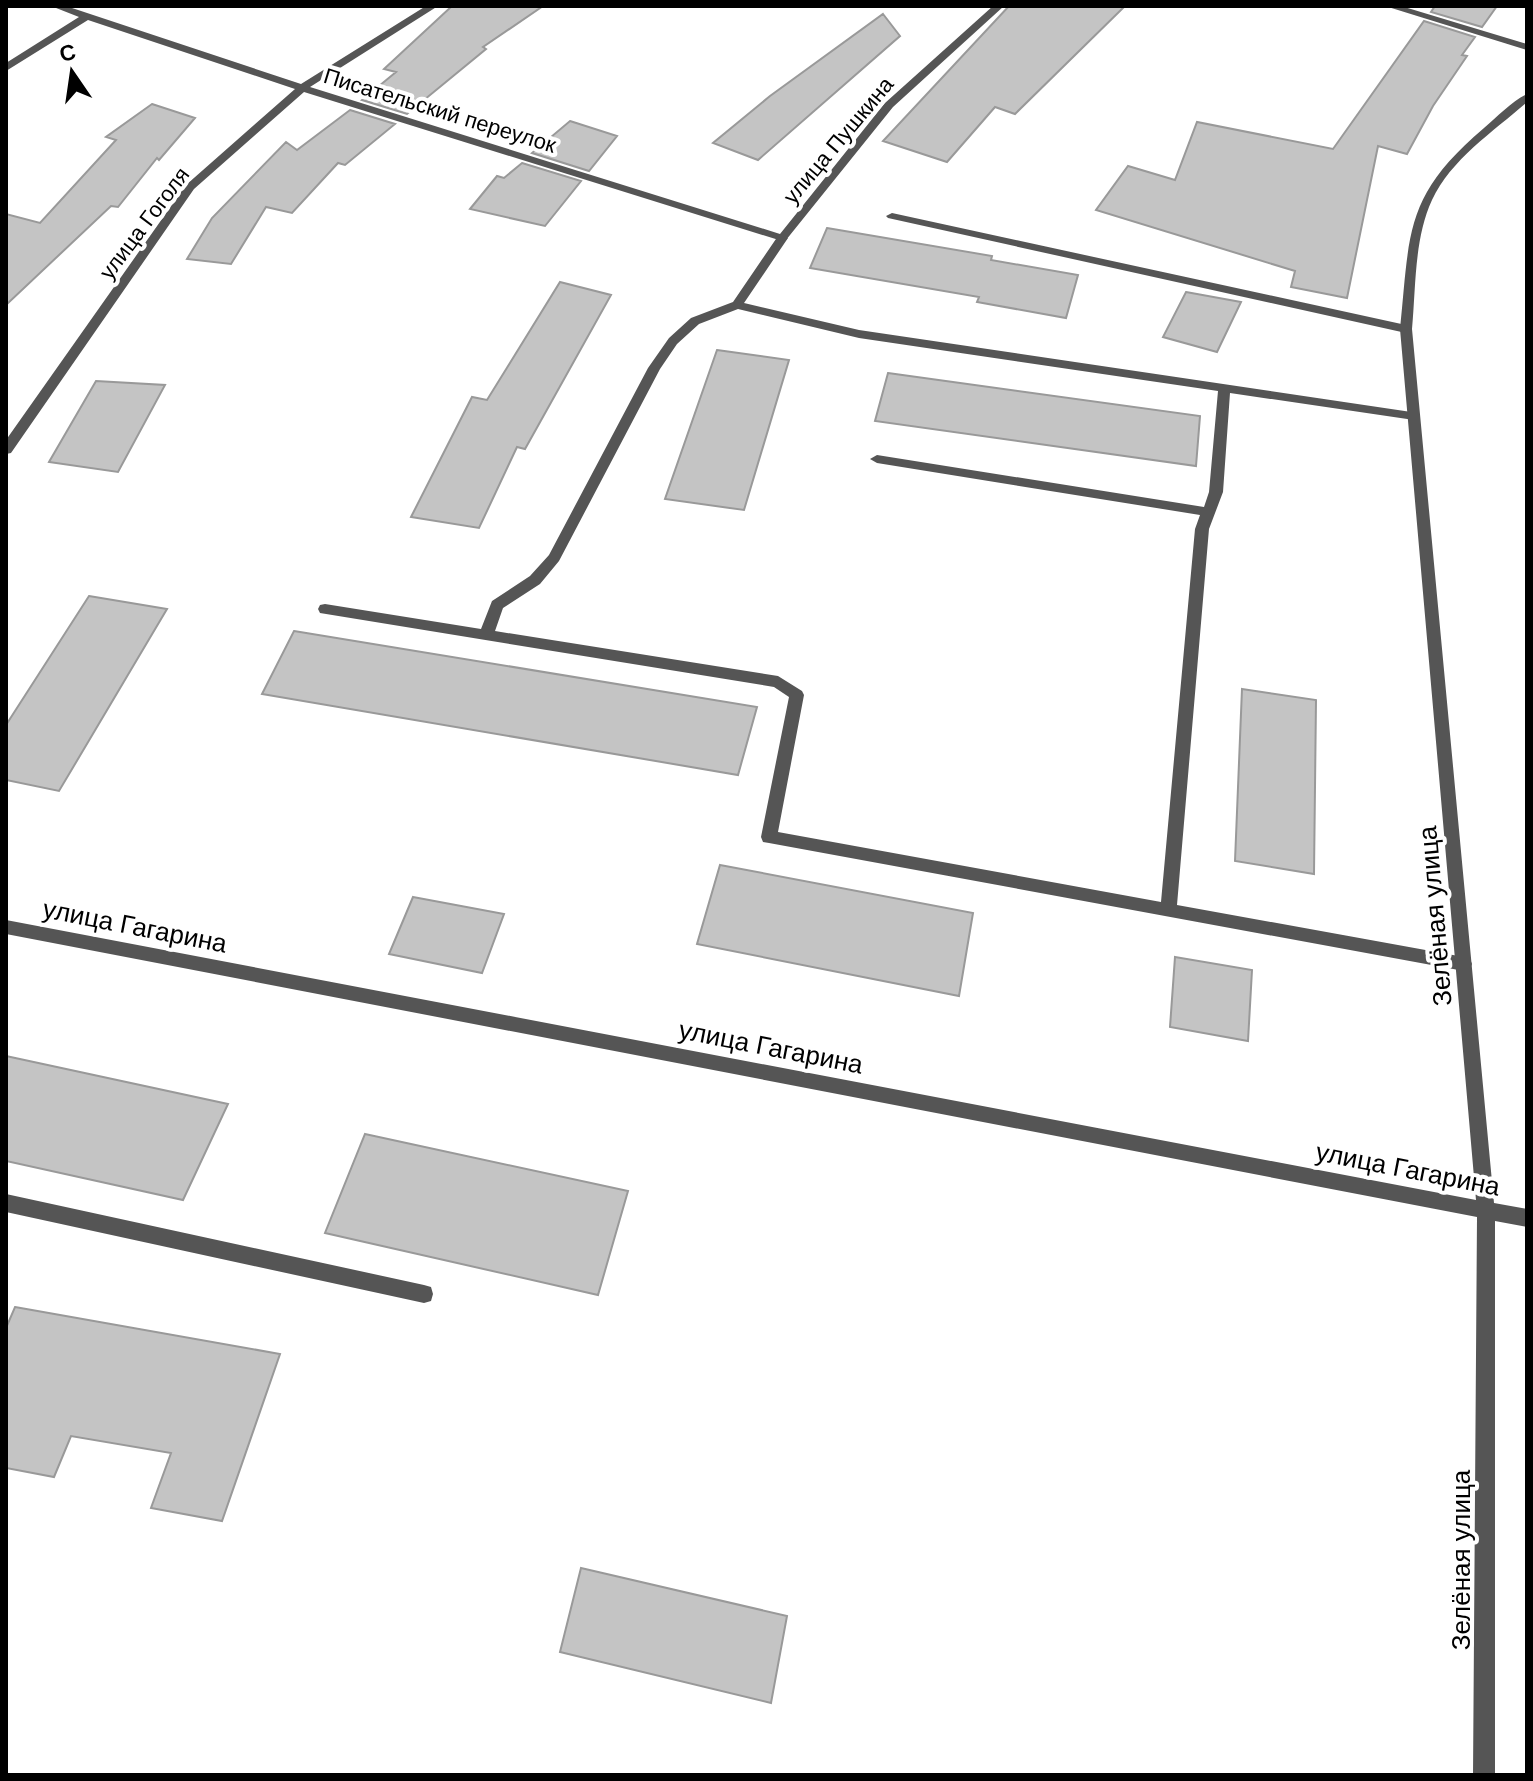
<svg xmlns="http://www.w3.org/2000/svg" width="1533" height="1781" viewBox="0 0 1533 1781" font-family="Arial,sans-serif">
<rect width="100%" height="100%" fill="#fff"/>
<path fill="#c4c4c4" stroke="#999" stroke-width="2" d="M 452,6 L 543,6 L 483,47 L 486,49 L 407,114 L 362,100 L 396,72 L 384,69 Z
M 1009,6 L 1125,6 L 1015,114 L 995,107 L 947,162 L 883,141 Z
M 1435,6 L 1497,6 L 1482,27 L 1431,12 Z
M 883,14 L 900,36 L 758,160 L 713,143 L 770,96 Z
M 1424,21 L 1475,37 L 1462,55 L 1467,56 L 1433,106 L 1407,154 L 1378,146 L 1347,298 L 1291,287 L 1295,271 L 1096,210 L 1128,166 L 1175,180 L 1197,122 L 1333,149 Z
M 152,104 L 195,118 L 159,160 L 157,158 L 118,207 L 111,206 L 6,305 L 6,214 L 40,223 L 116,140 L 106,137 Z
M 350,110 L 395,124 L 345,165 L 338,163 L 292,213 L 266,207 L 231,264 L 187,259 L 212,218 L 286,142 L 297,150 Z
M 570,121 L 617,136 L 589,171 L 532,153 Z
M 522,163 L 581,181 L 545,226 L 470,209 L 497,176 L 504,178 Z
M 827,228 L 992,256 L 991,260 L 1078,275 L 1066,318 L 977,302 L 979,297 L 810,268 Z
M 560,282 L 611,295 L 525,449 L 517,447 L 479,528 L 411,517 L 472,397 L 487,400 Z
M 1186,292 L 1241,302 L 1217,352 L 1163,337 Z
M 717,350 L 789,360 L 744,510 L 665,499 Z
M 888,373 L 1200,416 L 1196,466 L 875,421 Z
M 96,381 L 165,385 L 118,472 L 49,462 Z
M 89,596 L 167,609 L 59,791 L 6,780 L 6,725 Z
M 294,631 L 757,707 L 738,775 L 262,694 Z
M 1242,689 L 1316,700 L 1314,874 L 1235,861 Z
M 720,865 L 973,913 L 959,996 L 697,944 Z
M 413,897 L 504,914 L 482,973 L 389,954 Z
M 1175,957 L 1252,970 L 1248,1041 L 1170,1027 Z
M 6,1056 L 228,1104 L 183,1200 L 6,1161 Z
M 365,1134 L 628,1191 L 598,1295 L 325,1233 Z
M 15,1307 L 280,1354 L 222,1521 L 151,1508 L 171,1453 L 71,1436 L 54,1477 L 6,1468 L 6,1328 Z
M 581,1568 L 787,1616 L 771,1703 L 560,1652 Z"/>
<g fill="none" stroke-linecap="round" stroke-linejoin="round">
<path fill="#555" fill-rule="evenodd" d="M 892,213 L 1406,325 L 1412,329 L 1406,333 L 888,218 L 886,216 Z
M 782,235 L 788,238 L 744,303 L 859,330 L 1418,413 L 1418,419 L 1414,420 L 1230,393 L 1223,492 L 1209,529 L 1177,905 L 1464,957 L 1470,959 L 1472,964 L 1470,969 L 1464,971 L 769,843 L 763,842 L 761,837 L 789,697 L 774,687 L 320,613 L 318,609 L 320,605 L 325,604 L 481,629 L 492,601 L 530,576 L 549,555 L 648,368 L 669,338 L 691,318 L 733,302 L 778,236 ZM 738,309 L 859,338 L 1218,391 L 1209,492 L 1204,507 L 877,455 L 870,459 L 877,463 L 1200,515 L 1195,529 L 1161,902 L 778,832 L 804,695 L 802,691 L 778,676 L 495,631 L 503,608 L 540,584 L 559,561 L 660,369 L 677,344 L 699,324 Z
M 6,1194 L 424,1285 L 431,1287 L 433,1294 L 431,1301 L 424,1303 L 6,1212 Z"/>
<path fill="#555" fill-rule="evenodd" d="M 51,6 L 66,6 L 301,84 L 426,6 L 438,6 L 310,87 L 780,234 L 885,103 L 993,6 L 1004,6 L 893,107 L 786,240 L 782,241 L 304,92 L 194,189 L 11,453 L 6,454 L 6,440 L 186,185 L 295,89 L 88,20 L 6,71 L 6,63 L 79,17 Z
M 1385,6 L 1401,6 L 1527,44 L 1527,50 Z
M 1527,94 L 1527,102 C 1494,131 1451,159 1432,200 C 1414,239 1416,287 1412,329 L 1494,1203 L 1527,1209 L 1527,1227 L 1495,1221 L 1495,1775 L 1473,1775 L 1477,1217 L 6,934 L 6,920 L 1476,1200 L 1400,329 C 1410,232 1404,196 1484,128 C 1497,117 1512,101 1527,94 Z"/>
</g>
<g text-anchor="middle" stroke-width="8" stroke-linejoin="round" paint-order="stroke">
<g font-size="22" fill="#000" stroke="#fff">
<text transform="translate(440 110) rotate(17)" y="8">Писательский переулок</text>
<text transform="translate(838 140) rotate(-50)" y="8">улица Пушкина</text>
<text transform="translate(144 223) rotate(-53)" y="8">улица Гоголя</text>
</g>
<g font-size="26" fill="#000" stroke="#fff">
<text transform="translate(1435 916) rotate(-95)" y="9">Зелёная улица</text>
<text transform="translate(135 926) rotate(11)" y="9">улица Гагарина</text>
<text transform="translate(771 1047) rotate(11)" y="9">улица Гагарина</text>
<text transform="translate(1408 1169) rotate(11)" y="9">улица Гагарина</text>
<text transform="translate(1461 1560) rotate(-90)" y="9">Зелёная улица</text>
</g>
</g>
<rect width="1533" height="1781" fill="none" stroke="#000000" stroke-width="16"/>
<g transform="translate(72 72) rotate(347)" stroke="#ffffff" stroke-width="6" paint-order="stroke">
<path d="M0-6L14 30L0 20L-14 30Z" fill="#000000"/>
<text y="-12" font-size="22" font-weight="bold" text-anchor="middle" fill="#000000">С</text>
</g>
</svg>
